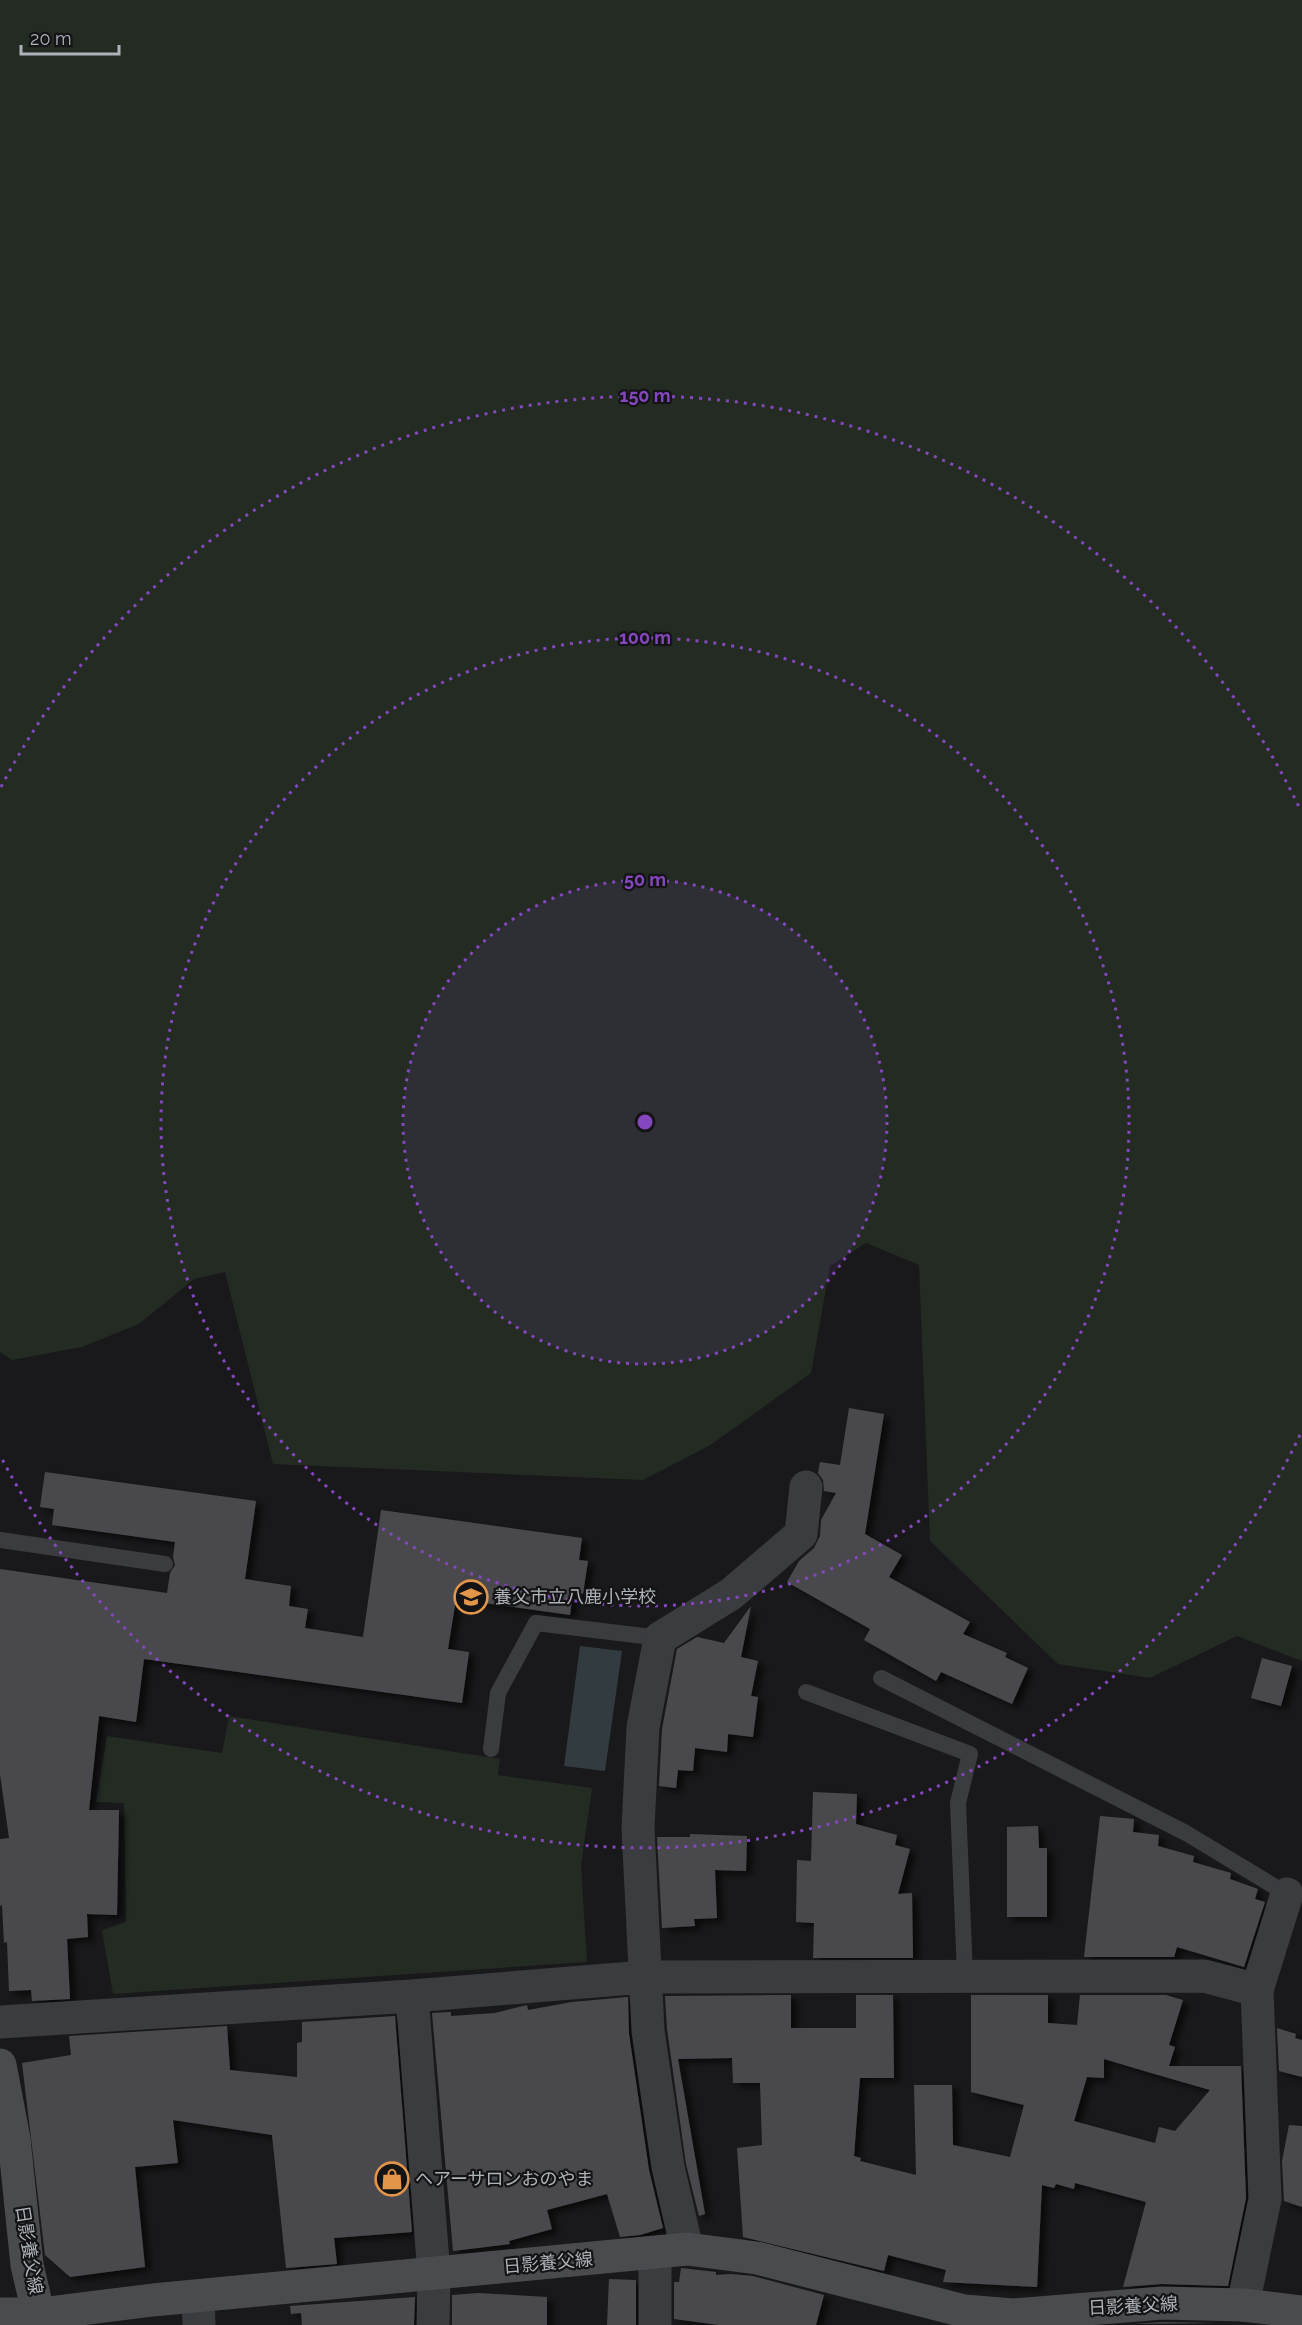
<svg xmlns="http://www.w3.org/2000/svg" width="1302" height="2325" viewBox="0 0 1302 2325" font-family="Raleway,'Noto Sans JP',sans-serif">
<defs>
<filter id="shadow"><feDropShadow dx="6" dy="4" stdDeviation="3" flood-color="#0009"/></filter>
</defs>
<rect width="100%" height="100%" fill="#19191b"/>
<path fill="#232b23" d="M 0,0 L 1302,0 L 1302,1661 L 1237,1636 L 1150,1678 L 1058,1664 L 930,1541 L 919,1265 L 866,1243 L 830,1266 L 811,1373 L 709,1446 L 643,1480 L 273,1464 L 225,1272 L 194,1279 L 139,1324 L 82,1347 L 12,1360 L 0,1352 Z
M 229,1716 L 500,1759 L 498,1775 L 592,1788 L 581,1865 L 587,1962 L 113,1994 L 102,1930 L 126,1922 L 124,1803 L 96,1802 L 107,1736 L 222,1753 Z"/>
<path fill="#323c40" d="M 580,1646 L 622,1651 L 605,1771 L 564,1766 Z"/>
<path fill="#484a4d" fill-rule="evenodd" filter="url(#shadow)" d="M 849,1408 L 884,1414 L 865,1534 L 902,1555 L 889,1577 L 970,1622 L 963,1634 L 1007,1653 L 1005,1657 L 1028,1668 L 1012,1704 L 941,1672 L 936,1681 L 864,1640 L 870,1629 L 787,1582 L 799,1561 L 814,1548 L 820,1536 L 821,1520 L 836,1493 L 824,1491 L 823,1480 L 818,1473 L 820,1462 L 840,1465 Z
M 45,1472 L 256,1501 L 245,1579 L 291,1586 L 289,1606 L 308,1609 L 305,1628 L 363,1637 L 381,1510 L 582,1538 L 579,1560 L 588,1561 L 583,1594 L 573,1593 L 570,1615 L 456,1599 L 448,1649 L 469,1652 L 462,1703 L 144,1659 L 136,1722 L 99,1716 L 89,1810 L 119,1810 L 117,1915 L 87,1914 L 88,1937 L 67,1939 L 70,1999 L 32,2001 L 31,1990 L 9,1991 L 7,1942 L 4,1943 L 2,1905 L 0,1906 L 0,1839 L 9,1838 L 0,1774 L 0,1569 L 167,1593 L 170,1573 L 175,1565 L 173,1557 L 175,1542 L 52,1525 L 54,1509 L 40,1507 Z
M 751,1606 L 741,1657 L 758,1661 L 751,1696 L 758,1697 L 753,1737 L 728,1734 L 727,1752 L 695,1748 L 693,1771 L 678,1770 L 676,1788 L 659,1786 L 662,1729 L 677,1649 L 697,1637 L 724,1643 Z
M 1262,1658 L 1292,1666 L 1281,1706 L 1251,1698 Z
M 813,1792 L 857,1794 L 856,1824 L 897,1835 L 895,1845 L 910,1849 L 898,1894 L 912,1893 L 913,1958 L 813,1958 L 814,1923 L 796,1922 L 797,1860 L 811,1861 Z
M 1100,1816 L 1134,1819 L 1133,1832 L 1159,1835 L 1158,1846 L 1194,1856 L 1193,1862 L 1231,1873 L 1230,1879 L 1258,1889 L 1255,1899 L 1265,1902 L 1244,1967 L 1177,1947 L 1174,1957 L 1084,1957 Z
M 1038,1826 L 1039,1848 L 1047,1848 L 1047,1917 L 1007,1917 L 1007,1827 Z
M 690,1834 L 747,1836 L 746,1871 L 715,1870 L 717,1918 L 694,1919 L 695,1926 L 662,1928 L 657,1837 L 690,1837 Z
M 791,1995 L 791,2028 L 856,2028 L 856,1995 L 893,1995 L 894,2078 L 860,2078 L 854,2156 L 861,2158 L 860,2161 L 916,2175 L 914,2085 L 952,2085 L 953,2145 L 1010,2157 L 1024,2105 L 971,2092 L 971,1995 L 1048,1995 L 1048,2023 L 1077,2025 L 1080,1995 L 1166,1995 L 1183,2000 L 1169,2045 L 1175,2047 L 1169,2066 L 1241,2066 L 1246,2198 L 1228,2286 L 1162,2284 L 1123,2287 L 1146,2202 L 1075,2183 L 1074,2189 L 1056,2184 L 1054,2188 L 1042,2185 L 1037,2287 L 943,2282 L 946,2270 L 888,2255 L 884,2271 L 743,2237 L 737,2148 L 762,2145 L 760,2083 L 733,2083 L 732,2058 L 678,2059 L 705,2214 L 699,2216 L 686,2164 L 667,2029 L 665,1996 ZM 1104,2059 L 1151,2073 L 1210,2090 L 1175,2131 L 1159,2127 L 1155,2143 L 1074,2121 L 1087,2077 L 1104,2078 Z
M 628,1997 L 629,2034 L 649,2170 L 663,2228 L 640,2235 L 620,2237 L 607,2194 L 547,2210 L 552,2229 L 509,2241 L 510,2244 L 453,2251 L 432,2013 L 451,2012 L 451,2016 L 495,2013 L 527,2005 L 528,2010 L 572,2002 Z
M 395,2016 L 412,2232 L 334,2238 L 337,2264 L 286,2268 L 272,2135 L 173,2120 L 178,2163 L 135,2167 L 145,2267 L 70,2277 L 45,2255 L 22,2063 L 71,2055 L 69,2036 L 227,2026 L 230,2070 L 297,2077 L 297,2043 L 302,2042 L 302,2022 Z
M 1277,2028 L 1296,2034 L 1295,2038 L 1302,2040 L 1302,2077 L 1279,2071 Z
M 1289,2125 L 1302,2126 L 1302,2207 L 1284,2201 L 1282,2161 Z
M 681,2268 L 716,2272 L 716,2275 L 731,2274 L 753,2276 L 824,2295 L 816,2325 L 719,2325 L 674,2319 L 674,2282 L 679,2282 Z
M 609,2279 L 636,2280 L 636,2325 L 607,2325 Z
M 478,2293 L 547,2297 L 547,2325 L 452,2325 L 452,2295 Z
M 415,2297 L 414,2325 L 302,2325 L 301,2313 L 291,2314 L 290,2306 Z
M 1163,2322 L 1218,2323 L 1133,2324 Z"/>
<g fill="none" stroke-linecap="round" stroke-linejoin="round">
<path stroke="#3a3c40" stroke-width="16" d="M 0,1540 L 165,1564
M 881,1678 L 1186,1833 L 1287,1894
M 806,1692 L 970,1754 L 958,1803 L 965,1975
M 491,1749 L 498,1693 L 536,1623 L 660,1638"/>
<path stroke="#3a3c40" stroke-width="33" d="M 1257,1990 L 1287,1894
M 412,1996 L 434,2274 L 433,2325
M 0,2022 L 412,1996 L 644,1977 L 1204,1976 L 1257,1990 L 1265,2199 L 1243,2305
M 687,2249 L 668,2167 L 648,2031 L 638,1828 L 643,1727 L 660,1638 L 731,1594 L 801,1534 L 806,1487
M 198,2296 L 199,2325
M 655,2325 L 655,2253"/>
<path stroke="#494b4f" stroke-width="33" d="M 0,2065 L 14,2139 L 27,2265 L 41,2325
M 0,2314 L 40,2314 L 153,2300 L 687,2249 L 757,2258 L 964,2311 L 1013,2315 L 1162,2303 L 1243,2305 L 1302,2312"/>
</g>
<circle cx="645" cy="1122" r="242" fill="#8547be" fill-opacity=".12"/>
<g fill="none" stroke="#8547be" stroke-width="3" stroke-dasharray="3 6">
<circle cx="645" cy="1122" r="242"/>
<circle cx="645" cy="1122" r="484"/>
<path d="M1300 1435A726 726 0 0 1 1 1457M1 787A726 726 0 0 1 1300 809"/>
</g>
<defs>
<symbol id="school-ring" viewBox="-11 -11 22 22"><circle r="9.5" fill="#141416" stroke="#e39549" stroke-width="1.5"/><path d="M0-5L7-2L0 1L-7-2ZM-4 1L0 2.5L4 1V4Q0 6-4 4Z" fill="#e39549"/></symbol>
<symbol id="shop-ring" viewBox="-11 -11 22 22"><circle r="9.5" fill="#141416" stroke="#e39549" stroke-width="1.5"/><path d="M-5-2.5h2.3a2.7 3.5 0 0 1 5.4 0H5L5.5 6h-11ZM-1.5-2.5h3a1.5 2.3 0 0 0-3 0Z" fill="#e39549"/></symbol>
</defs>
<g fill-rule="evenodd">
<use href="#school-ring" x="452" y="1578" width="38" height="38"/>
<use href="#shop-ring" x="373" y="2160" width="38" height="38"/>
</g>
<g text-anchor="middle" stroke-width="4.5" stroke-linejoin="round" paint-order="stroke">
<g font-size="18" fill="#adb3b9" stroke="#141416" text-anchor="start">
<text x="494" y="1603">養父市立八鹿小学校</text>
<text x="415" y="2185">ヘアーサロンおのやま</text>
</g>
<g font-size="18" fill="#adb3b9" stroke="#141416">
<text transform="translate(29 2250) rotate(81)" y="6">日影養父線</text>
<text transform="translate(548 2263) rotate(-5)" y="6">日影養父線</text>
<text transform="translate(1133 2306) rotate(-3)" y="6">日影養父線</text>
</g>
</g>
<circle cx="645" cy="1122" r="9" fill="#8547be" stroke="#141416" stroke-width="3"/>
<g font-size="18" text-anchor="middle" font-weight="bold" fill="#8547be" stroke="#141416" stroke-width="4.5" stroke-linejoin="round" paint-order="stroke">
<text x="645" y="402">150 m</text>
<text x="645" y="644">100 m</text>
<text x="645" y="886">50 m</text>
</g>
<path d="M21 45v9h98v-9" fill="none" stroke="#adb3b9" stroke-width="3"/>
<text x="30" y="45" font-size="18" fill="#adb3b9" stroke="#141416" stroke-width="4.5" paint-order="stroke">20 m</text>
</svg>
